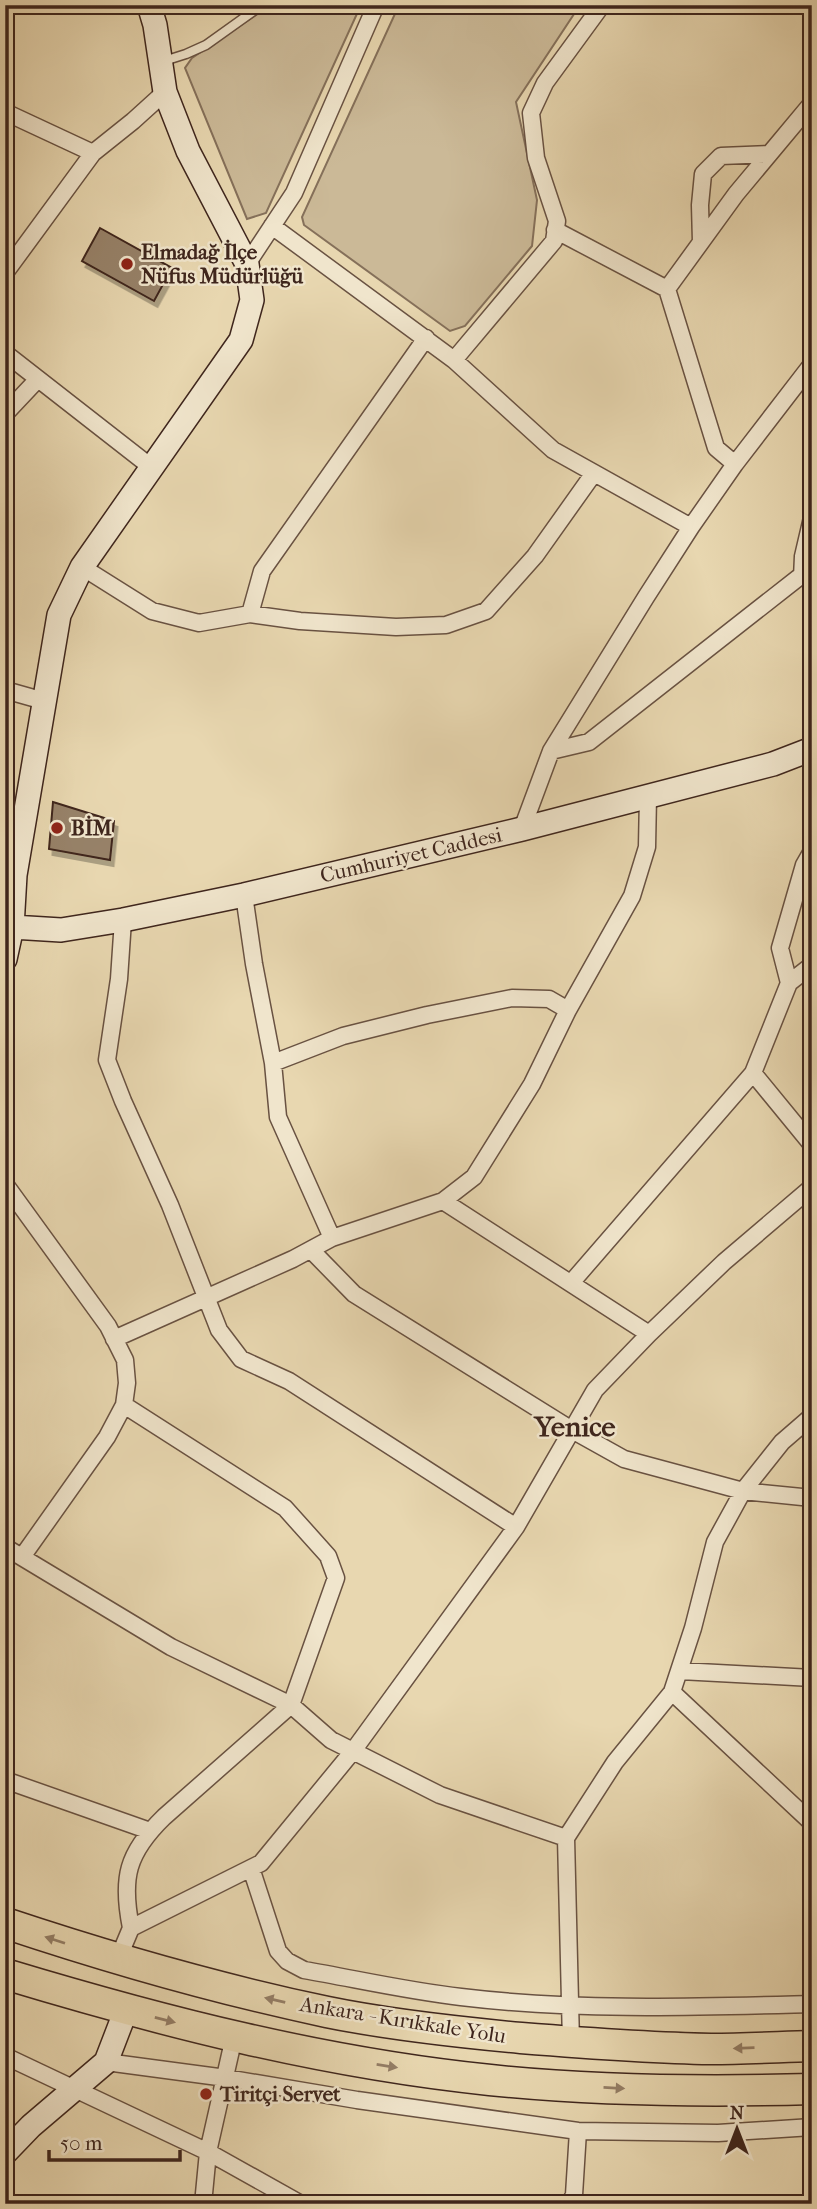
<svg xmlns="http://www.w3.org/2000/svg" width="817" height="2209" viewBox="0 0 817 2209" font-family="'IM FELL French Canon',serif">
<defs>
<filter id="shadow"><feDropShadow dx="3.5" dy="6" stdDeviation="0" flood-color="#0004"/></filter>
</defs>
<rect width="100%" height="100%" fill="#e8d7b0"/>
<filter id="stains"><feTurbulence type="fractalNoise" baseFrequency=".00286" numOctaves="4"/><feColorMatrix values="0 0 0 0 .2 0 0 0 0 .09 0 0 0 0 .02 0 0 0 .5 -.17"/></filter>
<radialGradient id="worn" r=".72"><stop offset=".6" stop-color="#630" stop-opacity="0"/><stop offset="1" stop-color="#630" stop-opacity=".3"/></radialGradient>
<path fill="#cbb997" stroke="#85705a" stroke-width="2" d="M 271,5 L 361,5 L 266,213 L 247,219 L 185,68 L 192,58 Z
M 399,5 L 580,5 L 516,102 L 537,200 L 532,246 L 465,326 L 450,331 L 304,225 L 302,217 Z"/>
<path fill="#978269" stroke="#3f261d" stroke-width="2" filter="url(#shadow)" d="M 100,228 L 172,268 L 154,301 L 82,261 Z
M 53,802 L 114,821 L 110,860 L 49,849 Z"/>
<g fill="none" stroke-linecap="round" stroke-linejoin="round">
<defs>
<path id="lane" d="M 164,61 L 186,54 L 206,45 L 262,5
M 798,578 L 799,556 L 812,500"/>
<path id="street" d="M 5,112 L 93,153
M 272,226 L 454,360 L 553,450 L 691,527
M 555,230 L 667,289 L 736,194 L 812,103
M 701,242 L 700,205 L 703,174 L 721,156 L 769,154
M 247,264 L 294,193 L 376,5
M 5,273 L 93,153 L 133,121 L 165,92
M 667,289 L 716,448 L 735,464
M 5,353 L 151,467
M 454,360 L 554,241 L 557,221 L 536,158 L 531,113 L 545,83 L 602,5
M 5,414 L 38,379
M 82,567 L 152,611 L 199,623 L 250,614 L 300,621 L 396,627 L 446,625 L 486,611 L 535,556 L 594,473
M 250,614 L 262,571 L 426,338
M 5,690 L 44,701
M 551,751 L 589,742 L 798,578 L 812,572
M 522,829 L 551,751 L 646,597 L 691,527 L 735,464 L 812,364
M 244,895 L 254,964 L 273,1063 L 278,1117 L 332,1238
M 123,920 L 119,979 L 107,1060 L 123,1101 L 170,1205 L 219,1330 L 241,1359 L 289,1381 L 516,1527
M 789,983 L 812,965
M 273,1063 L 343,1036 L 427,1015 L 512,998 L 549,999 L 568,1010
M 753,1073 L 812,1145
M 5,1184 L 108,1326 L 125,1360 L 127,1383 L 124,1405 L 107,1437 L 22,1557
M 443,1201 L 649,1334
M 311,1250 L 354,1294 L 572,1430 L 624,1459 L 743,1491 L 812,1498
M 571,1283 L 753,1073 L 789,983 L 780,948 L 804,865 L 812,851
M 114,1339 L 293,1259 L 332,1238 L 443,1201 L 474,1177 L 532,1084 L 568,1010 L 632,896 L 647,847 L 648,796
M 124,1405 L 285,1508 L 328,1556 L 336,1578 L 291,1705 L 164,1817 C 127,1853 121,1878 131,1928
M 5,1547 L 171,1647 L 291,1705 L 331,1740 L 440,1795 L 566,1838
M 680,1671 L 812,1678
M 672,1692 L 812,1823
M 5,1780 L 150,1831
M 251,1868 L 278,1951 L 287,1961 L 304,1970 C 356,1979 408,1991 461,1997 C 577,2011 695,2007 812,2004
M 118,1959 L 131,1928 L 261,1863 L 353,1751 L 516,1527 L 595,1390 L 649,1334 L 724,1262 L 812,1187
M 571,2042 L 566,1838 L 615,1762 L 672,1692 L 693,1628 L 715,1542 L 743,1491 L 782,1442 L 812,1416
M 5,2056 L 208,2152 L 301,2204
M 106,2062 L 226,2078 L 357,2100 L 578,2131 L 718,2133 L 812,2127
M 203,2204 L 208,2152 L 234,2037
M 569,2204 L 574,2195 L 578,2131"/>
<path id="secondary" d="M 5,925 L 12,927 L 61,930 L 123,920 L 244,895 L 522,829 L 773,764 L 812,749
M 5,959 L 12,927 L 15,875 L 59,615 L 82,567 L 241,340 L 252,300 L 247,264 L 188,151 L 165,92 L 155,25 L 149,5
M 5,2153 L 31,2126 L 106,2062 L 126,2010"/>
<path id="highway" d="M 5,1923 C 110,1958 218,1989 327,2012 C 390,2025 456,2032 521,2038 C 584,2043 648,2048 711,2049 C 745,2049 778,2047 812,2046
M 5,1974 C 164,2022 324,2063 490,2080 C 596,2091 705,2092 812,2089"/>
</defs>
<use href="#lane" stroke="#695242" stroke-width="11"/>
<use href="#street" stroke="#695242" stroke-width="19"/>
<use href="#secondary" stroke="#3f261d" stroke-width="26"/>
<use href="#highway" stroke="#3f261d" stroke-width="33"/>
<use href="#lane" stroke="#f0e5cc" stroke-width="8"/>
<use href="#street" stroke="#f0e5cc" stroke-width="16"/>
<use href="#secondary" stroke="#f0e5cc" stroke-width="23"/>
<use href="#highway" stroke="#e8d7b0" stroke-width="30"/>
</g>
<defs><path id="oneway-solid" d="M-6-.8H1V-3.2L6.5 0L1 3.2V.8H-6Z" transform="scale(1.75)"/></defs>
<g fill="#947e66">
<use href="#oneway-solid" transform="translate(55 1940) rotate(-162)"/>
<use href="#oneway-solid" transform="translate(275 2000) rotate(-167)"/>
<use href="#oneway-solid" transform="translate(165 2020) rotate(14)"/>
<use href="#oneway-solid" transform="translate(744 2048) rotate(178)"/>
<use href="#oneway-solid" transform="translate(387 2066) rotate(9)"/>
<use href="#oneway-solid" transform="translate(614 2088) rotate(3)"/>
</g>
<g fill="#8f2418" stroke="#f0e5cc" stroke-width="2.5">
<circle cx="127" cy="264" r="7"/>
<circle cx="57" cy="828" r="7"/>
<circle cx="206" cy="2094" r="7"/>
</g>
<g text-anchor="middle" stroke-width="5" stroke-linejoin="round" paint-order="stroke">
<g font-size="21" font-weight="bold" fill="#3f261d" stroke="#f0e5cc" text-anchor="start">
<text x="141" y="259">Elmadağ İlçe<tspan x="141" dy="24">Nüfus Müdürlüğü</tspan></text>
<text x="71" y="835">BİM</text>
<text x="220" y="2101">Tiritçi Servet</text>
</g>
<g font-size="21" fill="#3f261d" stroke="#f0e5cc">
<text transform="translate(411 855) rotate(-13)" y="7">Cumhuriyet Caddesi</text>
<text transform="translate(403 2020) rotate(9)" y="7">Ankara - Kırıkkale Yolu</text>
</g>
<g font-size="28" font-weight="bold" fill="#3f261d" stroke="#f0e5cc">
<text x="575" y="1436">Yenice</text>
</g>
</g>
<rect width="817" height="2209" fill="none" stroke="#e8d7b0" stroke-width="28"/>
<rect x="7" y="7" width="803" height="2195" fill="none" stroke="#3f261d" stroke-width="3.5"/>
<rect x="14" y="14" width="789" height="2181" fill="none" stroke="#3f261d" stroke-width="2"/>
<g transform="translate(737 2129)" stroke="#f0e5cc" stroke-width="5" paint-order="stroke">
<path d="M0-5L12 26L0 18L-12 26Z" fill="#3f261d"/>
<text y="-10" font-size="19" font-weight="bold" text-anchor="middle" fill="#3f261d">N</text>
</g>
<path d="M49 2150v10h131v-10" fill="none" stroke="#3f261d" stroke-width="3.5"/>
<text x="60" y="2150" font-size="21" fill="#3f261d" stroke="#f0e5cc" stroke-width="5" paint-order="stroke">50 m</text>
<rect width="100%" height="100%" filter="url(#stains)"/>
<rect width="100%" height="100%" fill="url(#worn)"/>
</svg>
